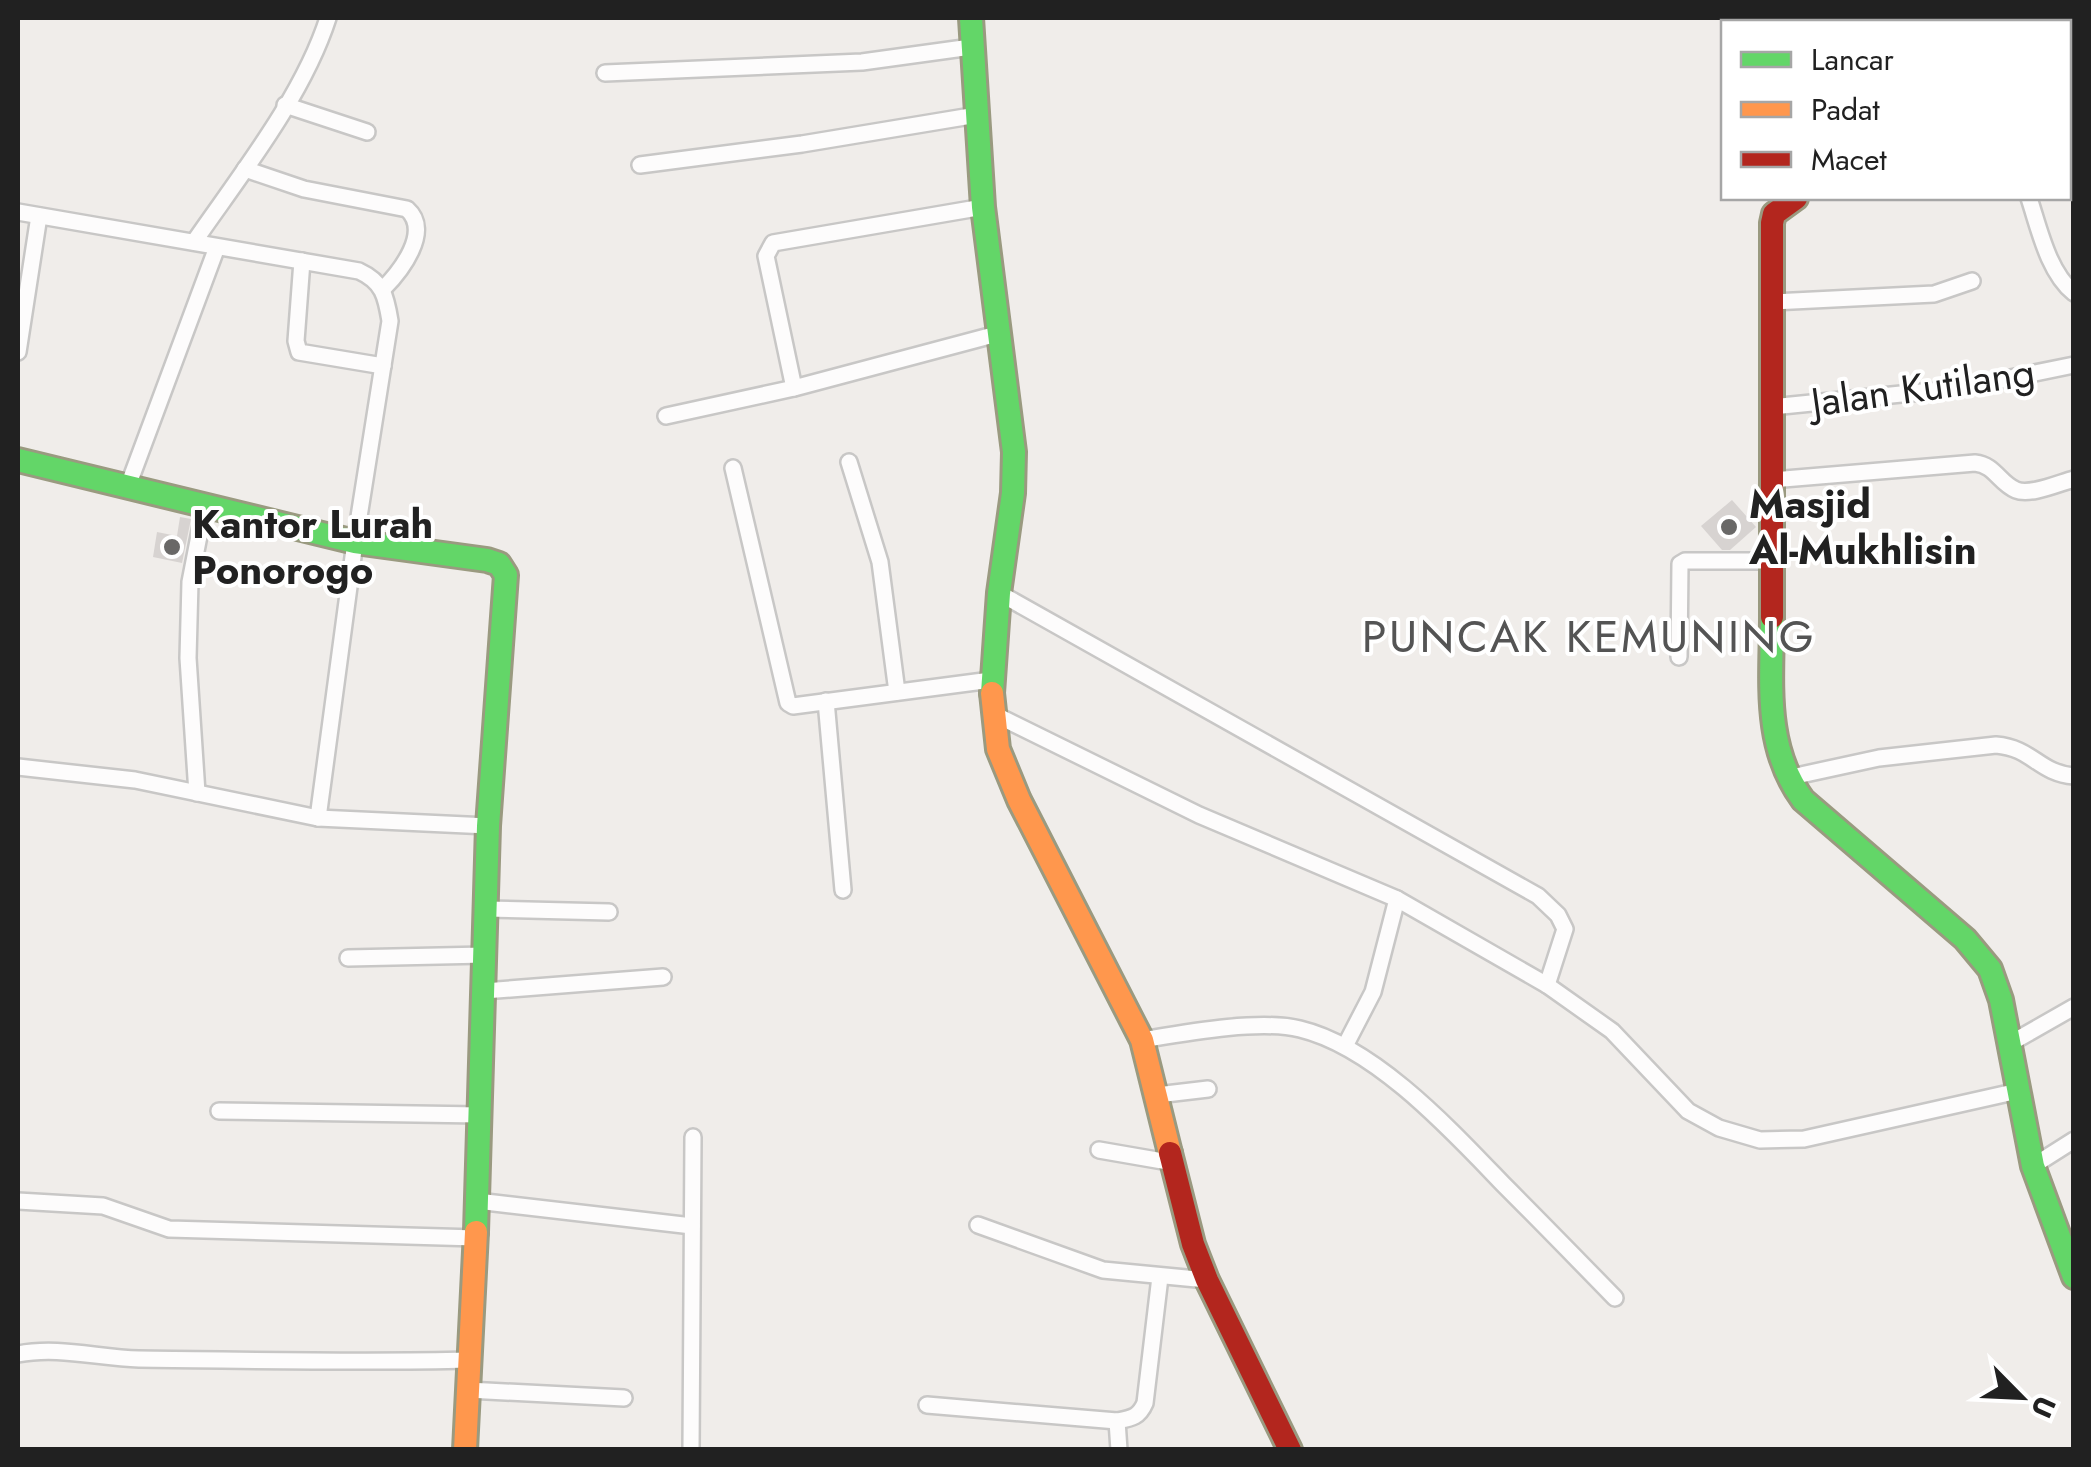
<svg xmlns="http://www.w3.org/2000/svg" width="2091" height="1467" font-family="Jost,sans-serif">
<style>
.building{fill:#d7d3d1}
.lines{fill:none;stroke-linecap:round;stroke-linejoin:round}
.street-casing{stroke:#c8c7c6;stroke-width:20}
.fast-casing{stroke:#9a9a80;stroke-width:28}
.slow-casing{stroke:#9a9a80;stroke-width:28}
.jam-casing{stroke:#9a9a80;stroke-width:28}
.street{stroke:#fdfcfc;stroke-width:15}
.fast{stroke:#63d668;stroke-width:22}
.slow{stroke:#ff974d;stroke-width:22}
.jam{stroke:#b3261e;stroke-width:22}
.poi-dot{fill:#696867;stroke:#fff;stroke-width:4}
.labels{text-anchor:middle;stroke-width:8;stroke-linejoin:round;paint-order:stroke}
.street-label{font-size:40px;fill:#212121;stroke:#fff}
.poi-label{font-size:40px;font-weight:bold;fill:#212121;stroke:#fff;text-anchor:start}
.quarter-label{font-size:45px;letter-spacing:2.5px;fill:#545454;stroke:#fff}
</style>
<rect width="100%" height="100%" fill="#f0edea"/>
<!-- building -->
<g class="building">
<path d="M1732,500L1756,527L1730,550H1722L1701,526Z"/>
<path d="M180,517L191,519L182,563L153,557L157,532L177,536Z"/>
</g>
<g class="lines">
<defs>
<g id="street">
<path d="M1799,18L1802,22"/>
<path d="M1936,18V22"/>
<path d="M605,73L862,62L971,47"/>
<path d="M2068,81L2074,82"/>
<path d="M285,105L367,132"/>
<path d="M640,165L802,144L977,115"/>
<path d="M245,169L304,189L407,209C432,231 401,271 383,289"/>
<path d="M2029,198C2039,228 2048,272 2074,293"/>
<path d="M18,212L359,271C383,282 386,296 390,321L355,542L318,818"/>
<path d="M194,242C241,174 303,96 328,18"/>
<path d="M302,261L296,341L299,352L383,366"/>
<path d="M1774,302L1934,294L1972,281"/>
<path d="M18,352L39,216"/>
<path d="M794,388L766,256L773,243L983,207"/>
<path d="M1772,407L1961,388L2074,365"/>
<path d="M666,416L794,388L997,334"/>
<path d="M849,462L880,562L897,692"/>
<path d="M733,468L788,703L793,706L991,680"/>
<path d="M1771,480L1975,463C1995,465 1999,483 2016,490C2030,496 2059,483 2074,479"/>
<path d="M128,486L217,247"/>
<path d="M999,593L1538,896L1558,915L1565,929L1547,985"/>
<path d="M1679,657L1680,564L1685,561H1770"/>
<path d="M826,701L843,890"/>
<path d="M994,714L1199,815L1397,899L1547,985L1612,1031L1688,1111L1719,1128L1760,1140L1804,1139L2018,1091"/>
<path d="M18,767L135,780L318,818L488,826"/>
<path d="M1787,778L1879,758L1996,745C2033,748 2038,773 2074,776"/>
<path d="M197,793L188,658L190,582L205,505"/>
<path d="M486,909L609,912"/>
<path d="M348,958L485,955"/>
<path d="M484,991L663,977"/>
<path d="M1142,1040C1184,1033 1259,1019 1300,1029C1375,1047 1451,1130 1503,1184C1541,1222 1578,1260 1615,1298"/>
<path d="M2009,1044L2074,1007"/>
<path d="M1345,1046L1373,992L1397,899"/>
<path d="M1157,1095L1208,1089"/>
<path d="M219,1111L480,1115"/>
<path d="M1099,1150L1174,1163"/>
<path d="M2033,1166L2074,1140"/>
<path d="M18,1201L103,1206L169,1229L476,1238"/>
<path d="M477,1201L692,1226"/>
<path d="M978,1225L1103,1270L1207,1280"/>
<path d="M18,1354C59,1346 98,1358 139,1359C249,1360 359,1363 469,1360"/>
<path d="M468,1390L624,1398"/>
<path d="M927,1405L1117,1421C1132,1418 1139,1417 1145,1403L1160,1277"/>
<path d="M1117,1421L1119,1450"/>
<path d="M691,1450L693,1137"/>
</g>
<g id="fast">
<path d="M971,18L983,207L1014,452L1013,493L999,593L992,693"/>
<path d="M18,460L355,542L487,560L499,564L506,575L488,826L476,1232"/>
<path d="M1772,617C1772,681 1763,746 1803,800L1965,939L1990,969L2001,1000L2033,1166L2074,1277"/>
</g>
<g id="slow">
<path d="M992,693L998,749L1019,800L1142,1040L1170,1153"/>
<path d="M465,1450L476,1232"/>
</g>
<g id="jam">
<path d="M1772,617V223L1774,214L1796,198"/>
<path d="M1170,1153L1193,1244L1207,1280L1290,1450"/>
</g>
</defs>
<!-- street casing -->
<use href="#street" class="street-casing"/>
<!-- fast casing -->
<use href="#fast" class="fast-casing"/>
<!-- slow casing -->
<use href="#slow" class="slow-casing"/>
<!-- jam casing -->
<use href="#jam" class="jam-casing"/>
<!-- street -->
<use href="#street" class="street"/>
<!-- fast -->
<use href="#fast" class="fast"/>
<!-- slow -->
<use href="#slow" class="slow"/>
<!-- jam -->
<use href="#jam" class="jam"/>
</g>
<!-- markers -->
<g class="poi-dot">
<circle cx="1729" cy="527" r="10"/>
<circle cx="172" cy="547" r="10"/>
</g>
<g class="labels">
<!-- street labels -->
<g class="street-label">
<text transform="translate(1923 387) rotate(-8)" y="14">Jalan Kutilang</text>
</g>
<!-- poi labels -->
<g class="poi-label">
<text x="1749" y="518">Masjid<tspan x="1749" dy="46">Al-Mukhlisin</tspan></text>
<text x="192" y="538">Kantor Lurah<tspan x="192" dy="46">Ponorogo</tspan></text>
</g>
<!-- quarter labels -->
<g class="quarter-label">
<text x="1589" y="652">PUNCAK KEMUNING</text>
</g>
</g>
<!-- border -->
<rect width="2091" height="1467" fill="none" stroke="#212121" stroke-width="40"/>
<!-- legend -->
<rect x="1721" y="20" width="350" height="180" fill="#ffffff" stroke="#a6a6a6" stroke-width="2.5"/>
<rect x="1741" y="52" width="50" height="15" fill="#63d668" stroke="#a6a6a6" stroke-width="2.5"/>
<text x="1811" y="70" font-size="30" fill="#212121">Lancar</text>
<rect x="1741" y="102" width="50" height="15" fill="#ff974d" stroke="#a6a6a6" stroke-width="2.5"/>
<text x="1811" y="120" font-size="30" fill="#212121">Padat</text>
<rect x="1741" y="152" width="50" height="15" fill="#b3261e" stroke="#a6a6a6" stroke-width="2.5"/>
<text x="1811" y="170" font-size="30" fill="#212121">Macet</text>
<!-- north arrow -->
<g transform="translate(2021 1397) rotate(114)" stroke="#ffffff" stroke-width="8" paint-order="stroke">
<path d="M0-8L18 38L0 25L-18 38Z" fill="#212121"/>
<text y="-15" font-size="28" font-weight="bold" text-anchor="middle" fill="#212121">U</text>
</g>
</svg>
